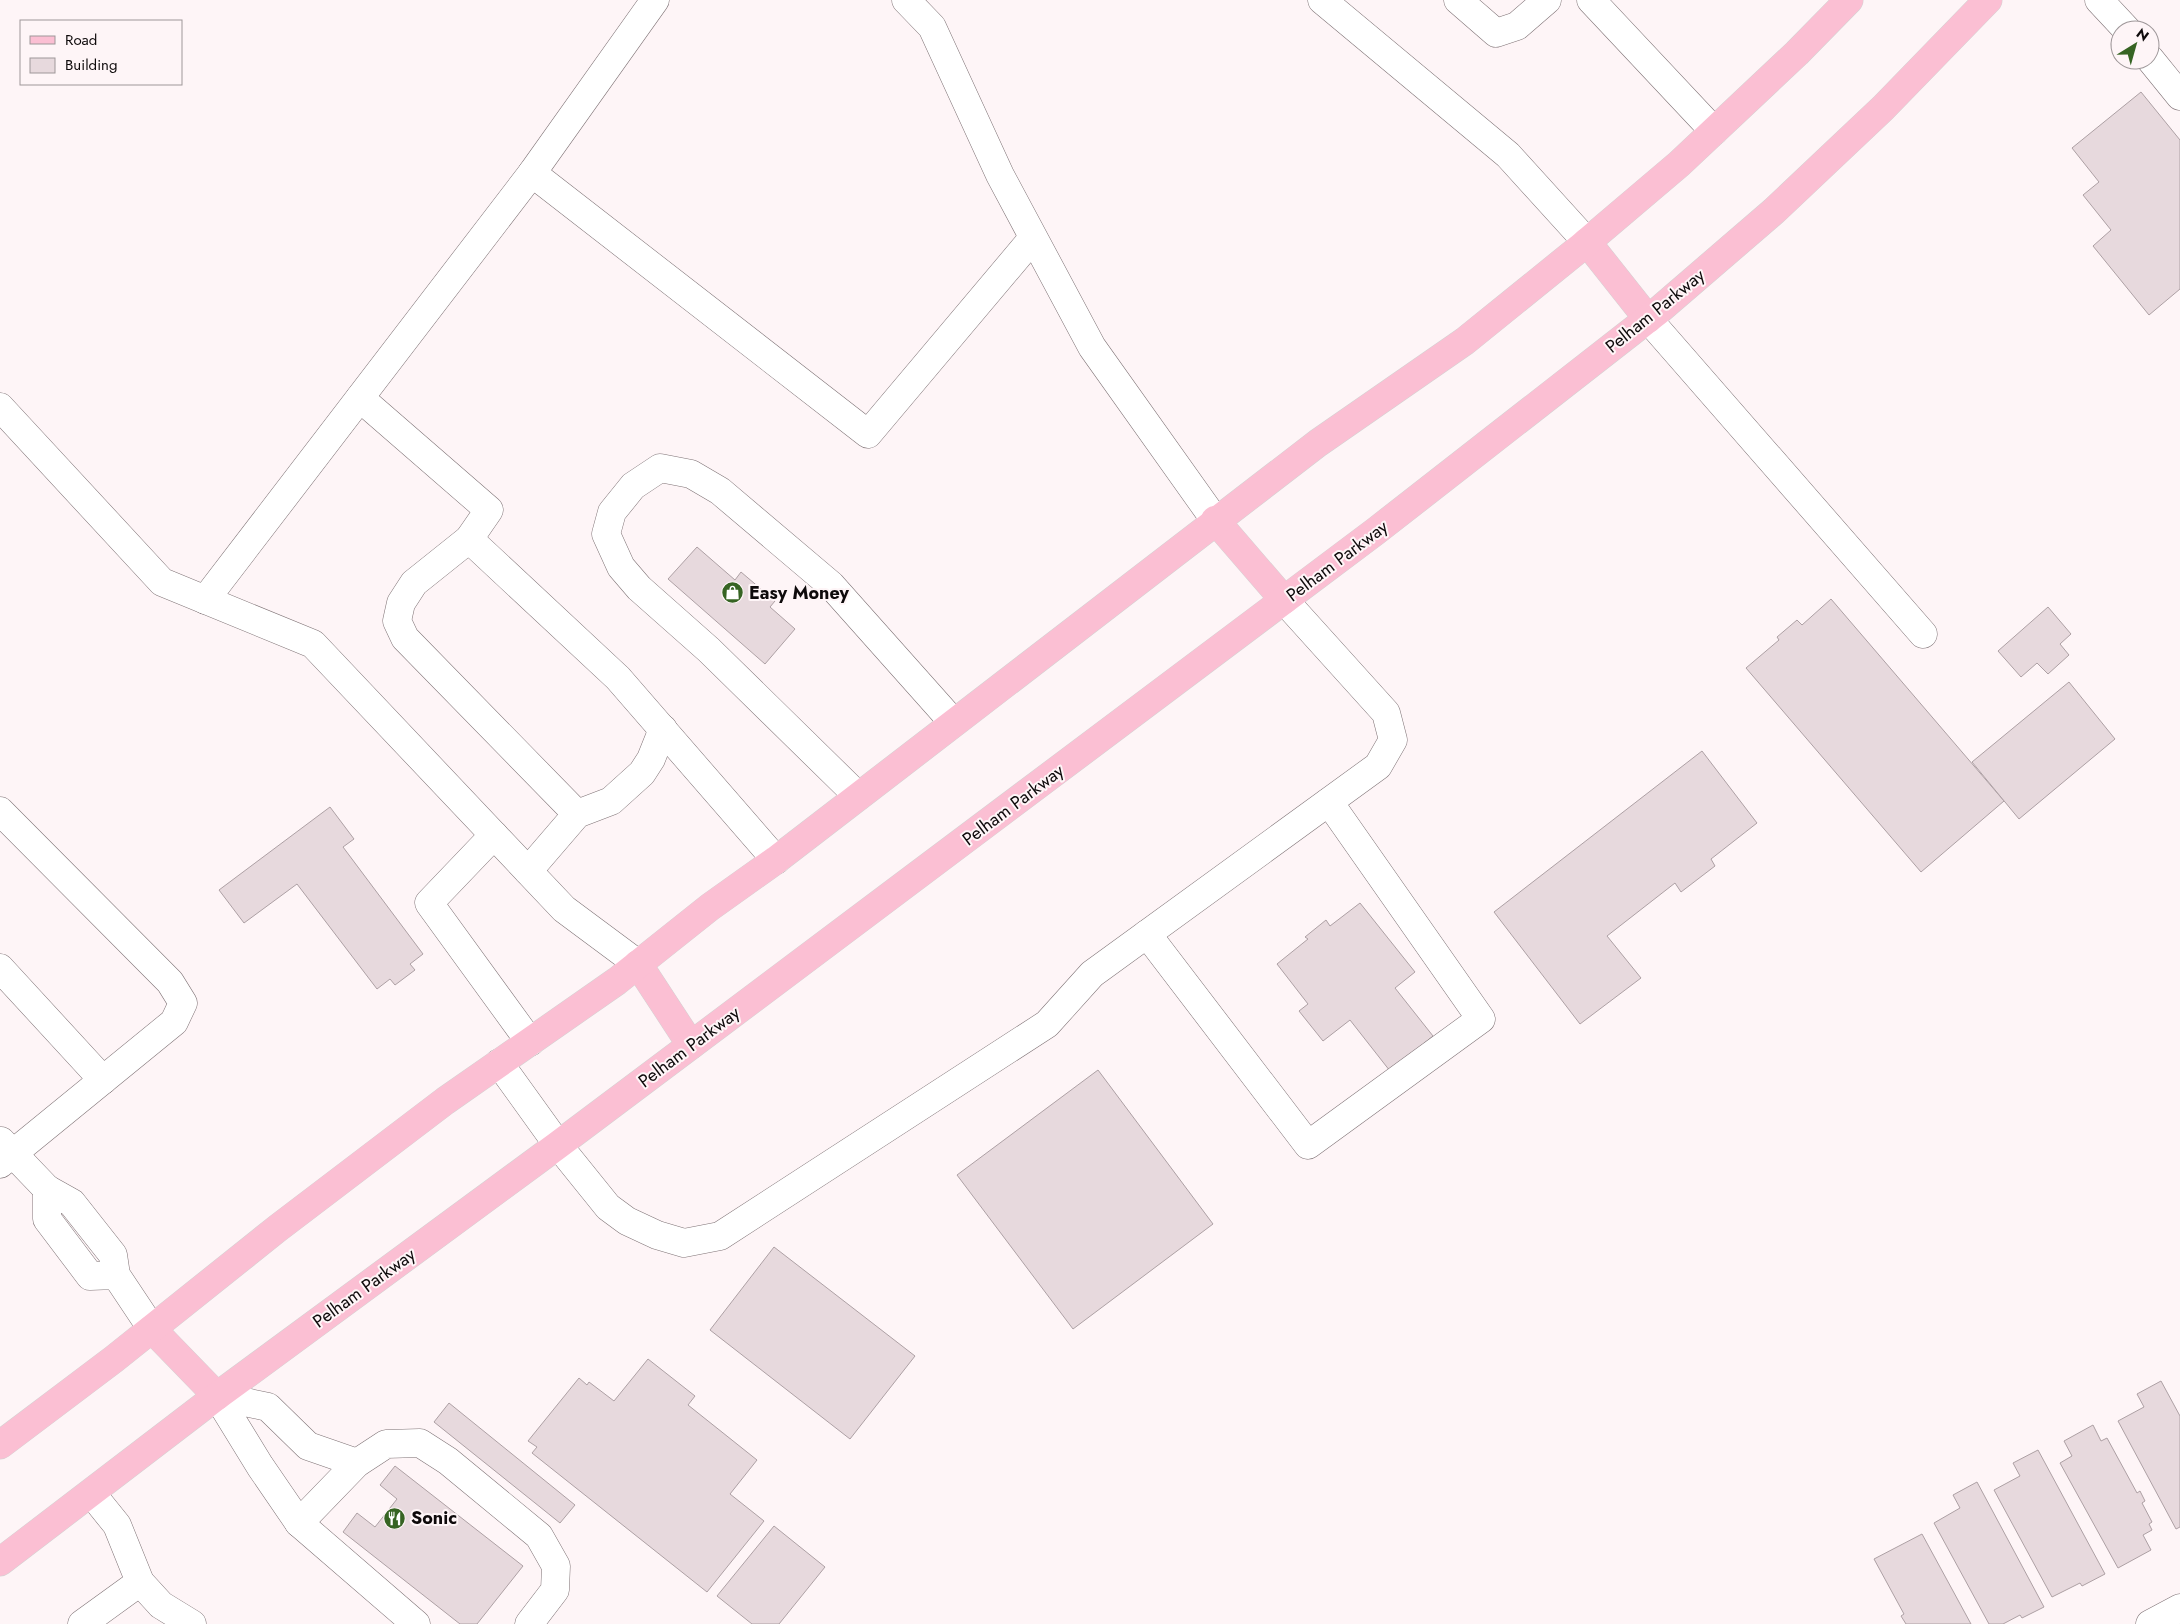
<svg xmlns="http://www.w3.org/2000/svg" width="2180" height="1624" font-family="Jost,sans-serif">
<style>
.building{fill:#e7d9dd;stroke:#ada0a4}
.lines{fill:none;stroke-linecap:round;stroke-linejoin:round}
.minor-casing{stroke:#7f7376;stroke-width:29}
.major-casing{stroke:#d4d3d3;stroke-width:29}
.minor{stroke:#fff;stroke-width:28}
.major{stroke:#fbbfd3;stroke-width:28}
.labels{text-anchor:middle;stroke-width:4;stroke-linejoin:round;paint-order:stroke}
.street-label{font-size:18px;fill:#0e0a0b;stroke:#fef5f7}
.poi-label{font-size:18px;font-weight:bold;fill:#0e0a0b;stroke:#fef5f7;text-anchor:start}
</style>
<rect width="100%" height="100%" fill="#fef5f7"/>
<!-- building -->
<g class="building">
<path d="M2141,92L2180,140V289L2149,315L2093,246L2111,230L2083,195L2099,182L2072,148Z"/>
<path d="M697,547L735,580L741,572L775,601L770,607L795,629L765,664L668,579Z"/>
<path d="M1831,599L2004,801L1921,872L1746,668L1779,640L1777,637L1797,620L1802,625Z"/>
<path d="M2048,607L2071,634L2060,644L2069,655L2048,674L2037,663L2021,677L1998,651Z"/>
<path d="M2069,682L2115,739L2019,819L1972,762Z"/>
<path d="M1702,751L1757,823L1711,859L1715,866L1681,892L1675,883L1607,936L1641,978L1580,1024L1494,912Z"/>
<path d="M330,807L354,839L343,847L423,954L410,964L415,970L395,985L390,979L377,989L297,884L244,923L219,890Z"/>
<path d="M1360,903L1415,972L1395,988L1433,1036L1390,1071L1350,1020L1323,1041L1299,1011L1308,1004L1277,964L1308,939L1305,937L1326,920L1330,926Z"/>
<path d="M1098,1070L1213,1224L1073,1329L957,1175Z"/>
<path d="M774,1247L915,1356L850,1439L710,1330Z"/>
<path d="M648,1359L695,1396L688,1405L757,1460L730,1494L764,1521L707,1592L532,1453L537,1447L528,1441L579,1378L587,1385L589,1382L614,1401Z"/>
<path d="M2161,1381L2180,1416V1527L2176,1529L2118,1421L2144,1407L2137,1394Z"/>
<path d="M449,1403L575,1505L560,1523L434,1422Z"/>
<path d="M2093,1425L2101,1441L2107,1438L2137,1493L2140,1491L2145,1501L2142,1503L2152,1522L2149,1524L2152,1530L2143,1535L2151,1550L2118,1568L2060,1463L2072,1456L2064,1441Z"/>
<path d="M2038,1450L2105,1574L2082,1586L2080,1583L2052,1597L1994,1490L2020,1476L2013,1463Z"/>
<path d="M395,1466L523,1566L477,1624H460L343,1532L357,1513L375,1527L397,1499L380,1485Z"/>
<path d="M1977,1482L2044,1607L2022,1618L2020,1615L2003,1624H1989L1934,1523L1960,1508L1953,1495Z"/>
<path d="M774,1526L825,1567L779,1624H752L717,1596Z"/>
<path d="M1922,1534L1971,1624H1906L1901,1616L1904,1614L1874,1559Z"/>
</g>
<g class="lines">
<defs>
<g id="minor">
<path d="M906,0L932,27L1000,175L1092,347L1215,520"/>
<path d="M1322,0L1508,155L1587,242"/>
<path d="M1458,0L1496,33L1517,26L1547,0"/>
<path d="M1591,0L1714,131"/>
<path d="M2099,0L2127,30"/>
<path d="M2150,59L2180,96"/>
<path d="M532,173L655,0"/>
<path d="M1648,319L1923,634"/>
<path d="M360,398L489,510L469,539L414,583L401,603L397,621L405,638L577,814"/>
<path d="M0,407L162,582L313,644L564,909L638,964"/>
<path d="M469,539L618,678L776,860"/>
<path d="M205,600L532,173L868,434L1033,238"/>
<path d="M858,796L709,650L639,588L621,567L606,534L612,512L633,486L660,468L691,474L720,491L831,585L953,722"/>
<path d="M0,811L170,982L183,1003L174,1022L0,1164"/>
<path d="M494,835L429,903L530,1042"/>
<path d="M528,871L577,814L611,801L642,773L651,759L663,729"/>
<path d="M1147,934L1308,1145L1481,1019L1329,802"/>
<path d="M0,968L103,1080"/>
<path d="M499,1063L558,1145L608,1207L627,1221L657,1235L684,1243L720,1236L1047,1024L1092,974L1378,766L1393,740L1386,713L1284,600"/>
<path d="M1,1141L47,1189"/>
<path d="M116,1275L90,1276L47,1219V1189L72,1203L113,1255L116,1275L152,1329"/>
<path d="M357,1463L308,1446L268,1407L217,1396L260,1466L299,1523L416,1624"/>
<path d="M92,1494L117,1525L140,1582L161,1605L192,1624"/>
<path d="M299,1523L357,1463L386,1444L420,1443L448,1461L539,1536L556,1566L555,1590L529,1624"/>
<path d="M82,1624L140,1582"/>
<path d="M2150,1624L2180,1608"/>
</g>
<g id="major">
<path d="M1587,242L1648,319"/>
<path d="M1215,520L1284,600"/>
<path d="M638,964L691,1045"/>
<path d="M152,1329L217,1396"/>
<path d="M0,1445L114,1359L278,1228L445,1101L617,981L710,907L776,860L1318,443L1465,341L1580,248L1679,164L1797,53L1849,0"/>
<path d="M0,1562L217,1396L558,1145L1376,531L1658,311L1774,211L1883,108L1988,0"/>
</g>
</defs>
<!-- minor casing -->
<use href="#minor" class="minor-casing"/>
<!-- major casing -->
<use href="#major" class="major-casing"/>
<!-- minor -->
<use href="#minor" class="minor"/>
<!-- major -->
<use href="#major" class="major"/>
</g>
<!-- icons -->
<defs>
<symbol id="shop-disc" viewBox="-11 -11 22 22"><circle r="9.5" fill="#366423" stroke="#fef5f7"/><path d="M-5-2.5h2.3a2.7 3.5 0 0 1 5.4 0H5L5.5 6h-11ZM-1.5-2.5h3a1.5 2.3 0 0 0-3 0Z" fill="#fff"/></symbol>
<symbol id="restaurant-disc" viewBox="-11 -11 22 22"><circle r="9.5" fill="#366423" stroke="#fef5f7"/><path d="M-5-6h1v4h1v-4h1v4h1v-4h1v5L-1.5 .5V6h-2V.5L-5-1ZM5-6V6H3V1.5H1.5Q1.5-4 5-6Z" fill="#fff"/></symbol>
</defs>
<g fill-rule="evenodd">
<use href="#shop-disc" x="720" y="580" width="25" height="25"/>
<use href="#restaurant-disc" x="382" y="1506" width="25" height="25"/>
</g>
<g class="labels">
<!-- street labels -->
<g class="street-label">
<text transform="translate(1655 311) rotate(-39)" y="6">Pelham Parkway</text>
<text transform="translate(1337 561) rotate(-37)" y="6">Pelham Parkway</text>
<text transform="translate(1013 805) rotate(-37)" y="6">Pelham Parkway</text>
<text transform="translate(689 1047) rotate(-37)" y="6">Pelham Parkway</text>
<text transform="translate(364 1288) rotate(-36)" y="6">Pelham Parkway</text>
</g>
<!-- poi labels -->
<g class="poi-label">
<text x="749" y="599">Easy Money</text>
<text x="411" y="1524">Sonic</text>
</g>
</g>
<!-- legend -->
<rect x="20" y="20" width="162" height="65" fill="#fef5f7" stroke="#9e9799"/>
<rect x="30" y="36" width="25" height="8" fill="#fbbfd3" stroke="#9e9799"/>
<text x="65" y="45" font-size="15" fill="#0e0a0b">Road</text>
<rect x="30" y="58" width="25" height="15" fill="#e7d9dd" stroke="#9e9799"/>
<text x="65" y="70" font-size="15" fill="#0e0a0b">Building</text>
<!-- north arrow -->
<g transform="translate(2135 45) rotate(37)"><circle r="24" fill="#fef5f7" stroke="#9e9799"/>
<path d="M0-4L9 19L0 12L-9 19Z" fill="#366423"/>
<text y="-8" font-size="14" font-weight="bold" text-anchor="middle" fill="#0e0a0b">N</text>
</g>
</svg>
